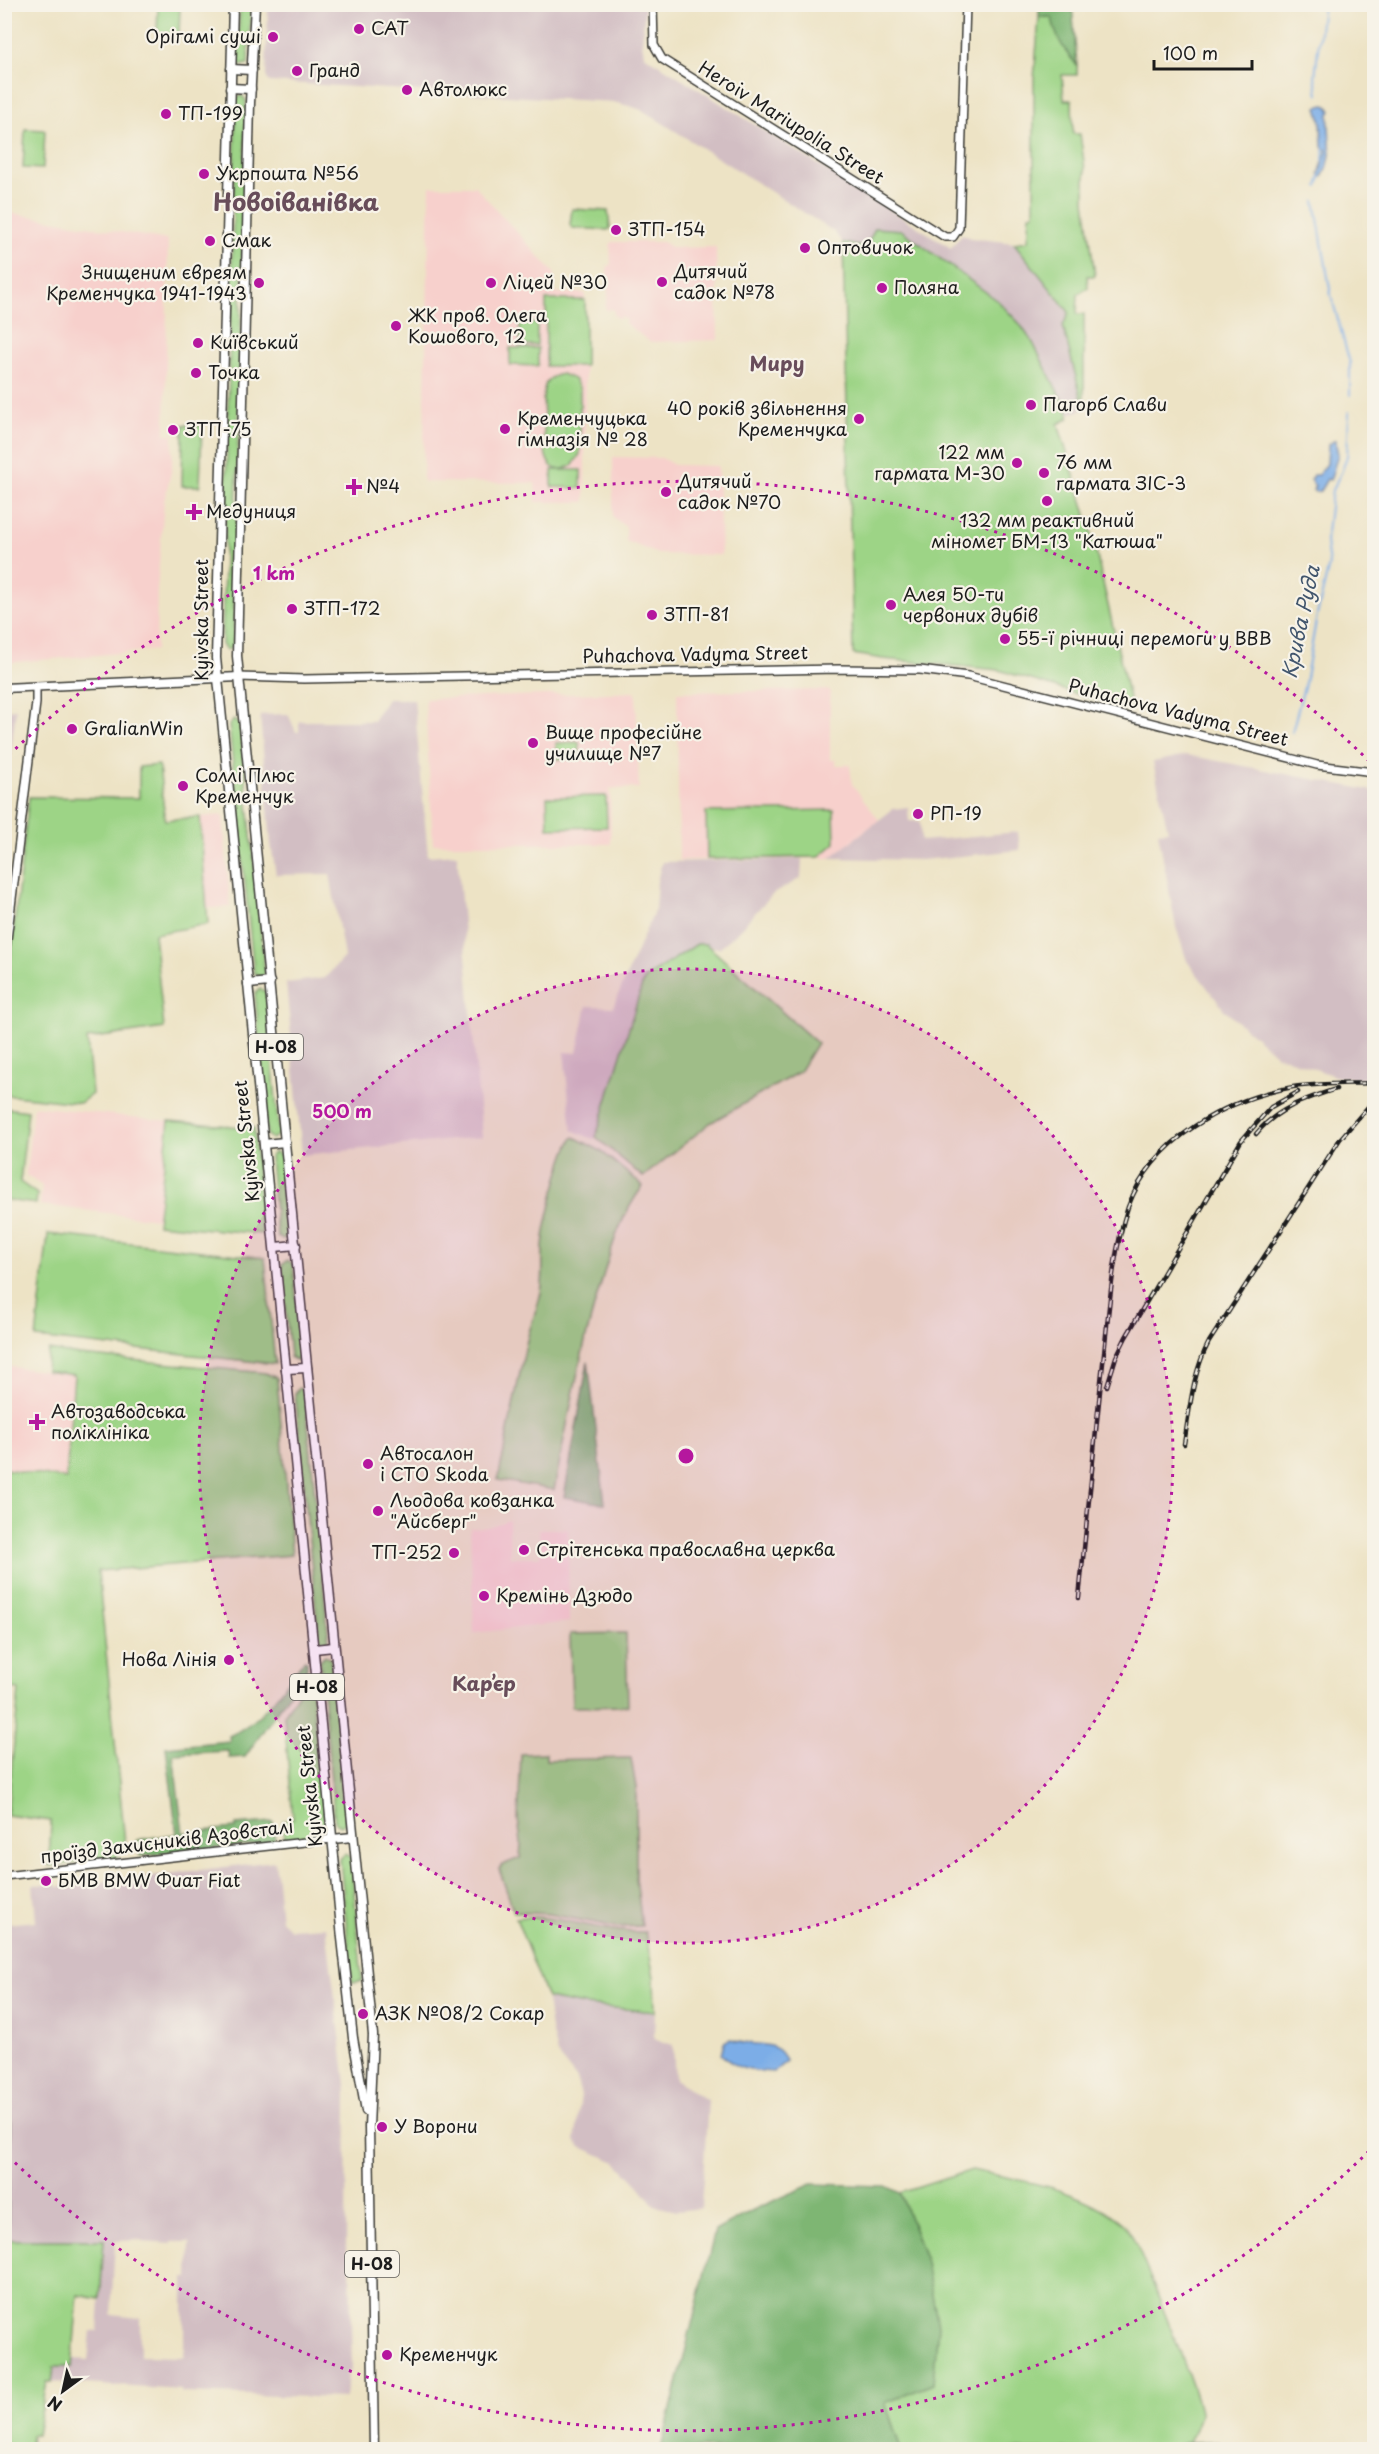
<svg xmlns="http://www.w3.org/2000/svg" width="1379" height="2454" font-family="'Playpen Sans',sans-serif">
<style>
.built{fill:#f7d0cc}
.industrial{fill:#d2bec3;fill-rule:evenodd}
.green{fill:#9dd486;stroke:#5c7851;stroke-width:1.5}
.forest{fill:#7eb673;stroke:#4d6948;stroke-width:1.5}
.water{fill:#7cade7;stroke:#4c6482;stroke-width:1.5}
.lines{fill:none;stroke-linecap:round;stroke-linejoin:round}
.stream{stroke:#7cade7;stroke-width:2}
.minor-casing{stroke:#3b3a35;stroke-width:10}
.major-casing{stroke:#3b3a35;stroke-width:11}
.minor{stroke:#fff;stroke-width:7}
.major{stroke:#fff;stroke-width:8}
.rail-casing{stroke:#1c1c1c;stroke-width:4.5}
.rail{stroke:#f7f3e8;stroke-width:2;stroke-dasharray:7;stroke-linecap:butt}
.ring{fill:none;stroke:#b5179e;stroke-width:3;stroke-dasharray:3 6}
.poi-dot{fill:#b5179e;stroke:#f7f3e8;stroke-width:2}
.labels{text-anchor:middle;stroke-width:4.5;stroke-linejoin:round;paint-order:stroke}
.shield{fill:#f7f3e8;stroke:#5e5c59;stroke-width:1.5}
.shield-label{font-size:16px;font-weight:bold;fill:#1c1c1c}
.poi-label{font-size:18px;fill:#1c1c1c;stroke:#f7f3e8;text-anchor:start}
.street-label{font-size:18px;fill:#1c1c1c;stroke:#f7f3e8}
.neighbourhood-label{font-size:20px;font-weight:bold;fill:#684d5a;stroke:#f7f3e8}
.water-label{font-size:20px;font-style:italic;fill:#42566d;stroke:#f7f3e8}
.district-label{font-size:24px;font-weight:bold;fill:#684d5a;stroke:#f7f3e8}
.centre{fill:#b5179e;stroke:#f7f3e8;stroke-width:3}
.ring-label{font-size:18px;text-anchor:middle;font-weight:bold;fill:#b5179e;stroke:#f7f3e8;stroke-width:4.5;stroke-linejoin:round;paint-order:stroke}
</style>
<rect width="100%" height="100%" fill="#f7f3e8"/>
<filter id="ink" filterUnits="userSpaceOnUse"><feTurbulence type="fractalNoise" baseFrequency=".0167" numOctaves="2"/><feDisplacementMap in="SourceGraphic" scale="12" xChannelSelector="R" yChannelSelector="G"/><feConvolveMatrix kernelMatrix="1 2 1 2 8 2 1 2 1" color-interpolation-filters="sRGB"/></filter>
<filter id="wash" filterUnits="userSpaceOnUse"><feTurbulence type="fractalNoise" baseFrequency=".008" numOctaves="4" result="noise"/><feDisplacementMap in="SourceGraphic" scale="24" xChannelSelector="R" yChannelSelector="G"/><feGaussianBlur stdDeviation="1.35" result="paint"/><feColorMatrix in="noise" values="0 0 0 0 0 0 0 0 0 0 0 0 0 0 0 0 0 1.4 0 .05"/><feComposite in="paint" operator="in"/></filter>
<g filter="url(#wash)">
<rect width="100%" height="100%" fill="#ede3c5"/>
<!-- built -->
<g class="built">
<path d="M430,186H475L554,273L555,293H585V502H536L535,483L423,482Z"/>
<path d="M5,212L168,240L165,434H173L172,468L164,501L157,590L156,650L5,663Z"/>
<path d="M612,242H663L672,248L716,247L718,340L650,342L625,323L626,320L621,316L619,319L613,314L615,312L610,308L608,311L605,308L608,296L607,268L611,264L610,246Z"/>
<path d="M613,457L662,458L674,465L718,466L721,555L658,554L626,541V527L613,517Z"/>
<path d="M830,690V760H836V765H850L852,784L879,820L830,858L679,860L677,692Z"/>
<path d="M636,692L639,788L610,789L611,844H433L425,699Z"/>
<path d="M223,815L230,907L207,908L200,817Z"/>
<path d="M33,1106L169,1121L157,1219L40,1205L42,1186L26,1175Z"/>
<path d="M5,1366L74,1375L66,1480L5,1469Z"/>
<path d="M509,1520L510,1557H540L539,1529H568L569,1622L474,1633L470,1528L488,1527Z"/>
</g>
<!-- industrial -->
<g class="industrial">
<path d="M268,5H645L642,42L644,55L951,248L962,234L971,238L1014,243L1069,312L1063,326L1084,409L1069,414L1033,343L998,301L901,230L875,228L866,248L843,243L833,231L642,110L629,106L613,102L269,82L266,76Z"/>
<path d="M387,699H414L428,856L457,854L482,1137L302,1155L286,983L325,978L344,957L330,874L276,875L271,844L260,715L288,714L296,732H299V721H373Z"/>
<path d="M16,709L5,804V710Z"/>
<path d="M1187,755L1374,791V1079L1337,1077L1277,1055L1225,1011L1187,961L1176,927L1158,832L1168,831L1153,762Z"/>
<path d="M908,807L909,821H920L921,841L1018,832L1020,850L922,860L830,858L893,809Z"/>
<path d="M802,859L801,878L773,894L733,936L719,948L697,944L643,982L596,1137L593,1139L572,1130L564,1052L577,1053L587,1006L613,1007L655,909L657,881L662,862Z"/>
<path d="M275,1861L281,1920L290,1929L326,1927L347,2091L346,2251L350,2258L352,2370L348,2372L346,2398L182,2393L181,2390L52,2382L54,2367H72L73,2359L88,2360L91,2331H98L104,2241L10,2240L7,2237L11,2063L5,2062V1924L36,1921L33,1885L54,1884L59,1887ZM141,2240L142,2242L172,2244V2242H190L189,2278H184V2357L140,2356V2318L111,2315L115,2241Z"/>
<path d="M547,1998L585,2005L655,2012L654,2039L673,2045L675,2079L708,2101L701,2208L677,2211L655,2206L639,2186L616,2162L581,2147L575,2141L581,2095L576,2078L557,2054L551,2029Z"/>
</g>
<!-- green -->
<g class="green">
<path d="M158,5H180L179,36L157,35Z"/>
<path d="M240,5H251L248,64L239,66L237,63Z"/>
<path d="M1039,17H1053L1066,52L1077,65V75H1062L1064,100H1072L1073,134H1080L1085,169V201L1095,276H1087L1088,288L1078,294L1077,314H1084V409L1063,326L1069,312L1014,243L1028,241L1030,215L1034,214V79Z"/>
<path d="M241,95L246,100L233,646L227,650L222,645L236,99Z"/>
<path d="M25,129L45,130L43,169L23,168Z"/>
<path d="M572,209L608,211L610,228L608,230L572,228L570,225Z"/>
<path d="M875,228L901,230L998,301L1019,323L1033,343L1069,414L1068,419L1058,424L1091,530L1132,711L999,670L883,659L853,654L843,243L866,248Z"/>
<rect x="546" y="300" width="39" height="66"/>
<rect x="520" y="323" width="17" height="22"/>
<path d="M510,348H538V366L510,365Z"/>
<path d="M562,374L574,379L580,389V454L573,465C540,483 544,439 544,420C544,410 541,392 546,383C550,377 556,375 562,374Z"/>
<path d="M183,425L202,426L200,486H182Z"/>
<path d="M552,470H581V488L552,487Z"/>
<path d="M234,720L240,724L265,974L260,977L254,973L229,725Z"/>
<path d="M579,742L580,758L557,759L556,743Z"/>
<path d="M159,765L165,820L200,817L208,924L154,934L164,1028L87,1039L92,1094L80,1103L5,1095V1005L29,797L139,798V767Z"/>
<path d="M606,796L607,827L548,828L547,797Z"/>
<path d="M834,810L835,843L819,857L707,859L706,812Z"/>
<path d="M697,944H706L817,1043L799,1072L710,1123L643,1177L596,1137L643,982L647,977Z"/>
<path d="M260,989L266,992L279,1134L272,1139L267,1135L255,994Z"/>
<path d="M5,1108L28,1111L20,1182L37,1194L36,1204L5,1200Z"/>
<path d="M169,1121L254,1128L262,1234L157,1224Z"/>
<path d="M574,1137L601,1151L643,1186C620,1217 612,1246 601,1283C580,1351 568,1421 554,1490L498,1480C508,1432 517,1384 528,1336C532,1321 538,1307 541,1292C544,1276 542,1262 543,1247C544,1229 563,1148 574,1137Z"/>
<path d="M275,1152L281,1156L290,1235L283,1239L277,1236L270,1157Z"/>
<path d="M48,1234L265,1258L275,1364L36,1338Z"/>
<path d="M287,1260L293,1264L302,1356L298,1361L290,1357L282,1265Z"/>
<path d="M48,1350L80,1355L265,1373L277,1378L292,1555L98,1571L125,1843L115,1859L49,1866L51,1821L7,1815L19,1690L4,1686L5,1469L66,1479L74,1375L46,1371Z"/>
<path d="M299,1388L305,1392L329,1642L323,1645L319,1643L295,1393Z"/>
<path d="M626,1633L628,1706L572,1707L570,1634Z"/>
<path d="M325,1655L331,1659L347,1822L341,1826L335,1823L320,1660Z"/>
<path d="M302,1687H306L312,1693L326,1826L324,1832L317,1836L285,1839L283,1821L293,1819L284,1715Z"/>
<path d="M546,1753V1760L631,1758L636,1787V1878L642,1926L617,1927L549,1914L514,1912L499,1869L502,1865L520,1858L521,1843L518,1819L521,1754Z"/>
<path d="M345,1854L351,1858L362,1981L352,1982L340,1859Z"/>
<path d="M516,1918C553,1912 604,1934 645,1932L654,1977L655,2012L585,2005L547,1998Z"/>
<path d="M972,2170C1024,2181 1083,2189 1125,2225C1135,2233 1198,2395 1200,2412C1200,2421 1192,2434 1189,2442L1165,2449L901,2450L885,2402L933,2384L925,2258L900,2193Z"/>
<path d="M4,2236L10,2240H104L100,2299L78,2295L72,2367H54L52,2382H47L37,2435H31L30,2446H5Z"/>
</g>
<!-- forest -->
<g class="forest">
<path d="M1039,5H1072L1077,65C1064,50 1055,37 1052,17H1039Z"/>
<path d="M588,1362L605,1504L564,1497Z"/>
<path d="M304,1660L307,1661V1668L245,1757L229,1758L228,1751L173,1754L183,1833L236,1828V1825L273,1822L275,1842L140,1856L137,1840L177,1834L166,1747L230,1741L229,1736C262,1722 283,1687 304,1660Z"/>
<path d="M5,2080L11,2081L7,2237L4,2236Z"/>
<path d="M812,2184L886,2186L900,2193L925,2258L938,2325L933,2384L885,2403L901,2449H661L715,2231L753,2210Z"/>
<path d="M1219,2441L1222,2449H1165L1189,2442Z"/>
</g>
<!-- water -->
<g class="water">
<path d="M1324,105L1328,106L1331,111L1329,114C1327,138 1337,152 1322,177L1319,174L1327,150L1322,147L1321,122L1317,107Z"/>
<path d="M1335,440L1338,454L1331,478L1330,480L1327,479L1320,491L1315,492L1313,490L1315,486L1310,480L1313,475H1318L1327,464L1328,445Z"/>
<path d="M730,2039C747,2049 778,2036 786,2061L774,2072C753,2071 737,2071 721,2054L724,2042Z"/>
</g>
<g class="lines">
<!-- stream -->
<g class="stream">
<path d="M1318,95L1315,77L1323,4"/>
<path d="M1323,160L1324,148"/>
<path d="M1318,187L1321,175"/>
<path d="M1315,201L1331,295L1350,363V395"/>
<path d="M1292,732L1305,683L1317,615L1329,565L1326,541L1332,490L1342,471L1347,456L1349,412"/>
</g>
</g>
</g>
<g filter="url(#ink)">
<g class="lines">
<defs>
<g id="minor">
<path d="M653,4L654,45L662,59L945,237H953L959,228L966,4"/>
<path d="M239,677L304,679L839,669L920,670L968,676L1317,765L1374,772"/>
<path d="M4,964L36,703V686"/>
<path d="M4,1876L332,1839"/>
</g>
<g id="major">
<path d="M233,4L216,658L342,1938L353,2038L366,2111"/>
<path d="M255,4L250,103L237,656L373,2035L369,2127L374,2450"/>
<path d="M231,69L252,70"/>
<path d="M230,88L251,89"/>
<path d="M4,688L239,677"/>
<path d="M248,984L270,982"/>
<path d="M264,1144L285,1142"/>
<path d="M275,1247L296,1245"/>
<path d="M286,1369L307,1368"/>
<path d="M314,1649L334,1647"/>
<path d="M332,1839L353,1837"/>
</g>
</defs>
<!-- minor casing -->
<use href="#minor" class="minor-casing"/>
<!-- major casing -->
<use href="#major" class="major-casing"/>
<!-- minor -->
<use href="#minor" class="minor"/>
<!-- major -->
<use href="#major" class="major"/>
<defs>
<g id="rail">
<path d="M1256,1134C1277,1108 1306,1099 1336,1089"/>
<path d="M1107,1386L1116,1357L1126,1337L1241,1141L1271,1107L1298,1092"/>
<path d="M1184,1444C1190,1409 1192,1374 1209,1342L1340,1139L1374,1100"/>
<path d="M1079,1598C1087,1516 1095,1435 1104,1354C1109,1308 1113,1251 1128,1207C1152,1140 1226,1099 1293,1087C1320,1083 1348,1084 1374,1083"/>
</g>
</defs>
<!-- rail casing -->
<use href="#rail" class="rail-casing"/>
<!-- rail -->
<use href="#rail" class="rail"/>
</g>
</g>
<!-- distance rings -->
<circle cx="686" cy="1456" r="487" fill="#b5179e" fill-opacity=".12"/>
<g class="ring">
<circle cx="686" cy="1456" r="487"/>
<path d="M1369 2151A974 974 0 0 1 9 2157M9 755A974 974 0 0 1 1369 761"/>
</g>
<!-- markers -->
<g class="poi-dot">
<circle cx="359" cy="29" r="6"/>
<circle cx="273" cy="37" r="6"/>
<circle cx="297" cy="71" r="6"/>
<circle cx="407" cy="90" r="6"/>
<circle cx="166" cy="114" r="6"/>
<circle cx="204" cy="174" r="6"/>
<circle cx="616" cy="230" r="6"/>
<circle cx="210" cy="241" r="6"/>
<circle cx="805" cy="248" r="6"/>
<circle cx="662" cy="282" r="6"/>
<circle cx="259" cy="283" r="6"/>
<circle cx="491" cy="283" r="6"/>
<circle cx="882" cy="288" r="6"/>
<circle cx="396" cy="326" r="6"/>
<circle cx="198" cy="343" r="6"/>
<circle cx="196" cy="373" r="6"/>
<circle cx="1031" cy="405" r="6"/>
<circle cx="859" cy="419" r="6"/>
<circle cx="505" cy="429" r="6"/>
<circle cx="173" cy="430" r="6"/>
<circle cx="1017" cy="463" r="6"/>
<circle cx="1044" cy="473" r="6"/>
<path d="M351 478h6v6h6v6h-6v6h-6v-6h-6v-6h6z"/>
<circle cx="666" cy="492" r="6"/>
<circle cx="1047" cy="501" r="6"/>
<path d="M191 503h6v6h6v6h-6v6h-6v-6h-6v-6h6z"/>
<circle cx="891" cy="605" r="6"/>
<circle cx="292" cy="609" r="6"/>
<circle cx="652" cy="615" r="6"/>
<circle cx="1005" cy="639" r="6"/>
<circle cx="72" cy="729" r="6"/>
<circle cx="533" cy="743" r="6"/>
<circle cx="183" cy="786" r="6"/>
<circle cx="918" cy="814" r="6"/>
<path d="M34 1413h6v6h6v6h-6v6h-6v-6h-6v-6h6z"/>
<circle cx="368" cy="1464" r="6"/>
<circle cx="378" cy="1511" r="6"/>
<circle cx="524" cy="1550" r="6"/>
<circle cx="454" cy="1553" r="6"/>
<circle cx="484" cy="1596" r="6"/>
<circle cx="229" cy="1660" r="6"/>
<circle cx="46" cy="1881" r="6"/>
<circle cx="363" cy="2014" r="6"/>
<circle cx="382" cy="2127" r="6"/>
<circle cx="387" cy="2355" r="6"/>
</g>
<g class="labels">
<!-- shield labels -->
<g class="shield">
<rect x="249" y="1034" width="54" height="26" rx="4.5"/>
<rect x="290" y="1674" width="54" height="26" rx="4.5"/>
<rect x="345" y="2251" width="54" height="26" rx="4.5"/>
</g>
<g class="shield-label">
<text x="276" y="1053">Н-08</text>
<text x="317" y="1693">Н-08</text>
<text x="372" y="2270">Н-08</text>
</g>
<!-- poi labels -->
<g class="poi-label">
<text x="371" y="35">САТ</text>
<text x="261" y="43" text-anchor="end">Орігамі суші</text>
<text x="309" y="77">Гранд</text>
<text x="419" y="96">Автолюкс</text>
<text x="178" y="120">ТП-199</text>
<text x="216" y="180">Укрпошта №56</text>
<text x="628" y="236">ЗТП-154</text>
<text x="222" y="247">Смак</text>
<text x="817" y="254">Оптовичок</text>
<text x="674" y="278">Дитячий<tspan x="674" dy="21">садок №78</tspan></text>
<text x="247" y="279" text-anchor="end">Знищеним євреям<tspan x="247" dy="21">Кременчука 1941-1943</tspan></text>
<text x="503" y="289">Ліцей №30</text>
<text x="894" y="294">Поляна</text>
<text x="408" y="322">ЖК пров. Олега<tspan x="408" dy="21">Кошового, 12</tspan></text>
<text x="210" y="349">Київський</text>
<text x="208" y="379">Точка</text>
<text x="1043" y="411">Пагорб Слави</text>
<text x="847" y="415" text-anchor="end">40 рокiв звiльнення<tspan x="847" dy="21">Кременчука</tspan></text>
<text x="517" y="425">Кременчуцька<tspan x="517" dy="21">гімназія № 28</tspan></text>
<text x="185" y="436">ЗТП-75</text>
<text x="1005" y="459" text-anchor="end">122 мм<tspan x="1005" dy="21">гармата М-30</tspan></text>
<text x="1056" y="469">76 мм<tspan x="1056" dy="21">гармата ЗІС-3</tspan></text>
<text x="678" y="488">Дитячий<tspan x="678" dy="21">садок №70</tspan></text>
<text x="366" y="493">№4</text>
<text x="206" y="518">Медуниця</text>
<text x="1047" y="527" text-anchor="middle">132 мм реактивний<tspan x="1047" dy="21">міномет БМ-13 "Катюша"</tspan></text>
<text x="903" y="601">Алея 50-ти<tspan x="903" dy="21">червоних дубів</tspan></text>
<text x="304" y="615">ЗТП-172</text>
<text x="664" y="621">ЗТП-81</text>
<text x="1017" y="645">55-ї річниці перемоги у ВВВ</text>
<text x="84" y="735">GralianWin</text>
<text x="545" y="739">Вище професійне<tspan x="545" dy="21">училище №7</tspan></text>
<text x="195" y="782">Соллі Плюс<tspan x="195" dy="21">Кременчук</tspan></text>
<text x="930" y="820">РП-19</text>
<text x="51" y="1418">Автозаводська<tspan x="51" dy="21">поліклініка</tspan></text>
<text x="380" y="1460">Автосалон<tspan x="380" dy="21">і СТО Skoda</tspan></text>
<text x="390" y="1507">Льодова ковзанка<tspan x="390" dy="21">"Айсберг"</tspan></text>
<text x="536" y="1556">Стрітенська православна церква</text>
<text x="442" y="1559" text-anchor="end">ТП-252</text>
<text x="496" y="1602">Кремінь Дзюдо</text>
<text x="217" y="1666" text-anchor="end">Нова Лінія</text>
<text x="58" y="1887">БМВ BMW Фиат Fiat</text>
<text x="375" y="2020">АЗК №08/2 Сокар</text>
<text x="394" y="2133">У Ворони</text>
<text x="399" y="2361">Кременчук</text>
</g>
<!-- street labels -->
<g class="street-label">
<text transform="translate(791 123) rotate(32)" y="6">Heroiv Mariupolia Street</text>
<text transform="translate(202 620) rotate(-90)" y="6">Kyivska Street</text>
<text transform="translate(695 655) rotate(-1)" y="6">Puhachova Vadyma Street</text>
<text transform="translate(1178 713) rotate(14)" y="6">Puhachova Vadyma Street</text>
<text transform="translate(247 1141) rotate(-96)" y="6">Kyivska Street</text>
<text transform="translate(310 1786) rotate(-96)" y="6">Kyivska Street</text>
<text transform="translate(167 1842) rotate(-7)" y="6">проїзд Захисників Азовсталі</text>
</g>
<!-- neighbourhood labels -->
<g class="neighbourhood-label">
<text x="777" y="371">Миру</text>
<text x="484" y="1691">Кар’єр</text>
</g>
<!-- water labels -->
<g class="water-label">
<text transform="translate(1301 622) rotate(-78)" y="7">Крива Руда</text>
</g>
<!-- district labels -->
<g class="district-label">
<text x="296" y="211">Новоіванівка</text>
</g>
</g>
<circle cx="686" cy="1456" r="9" class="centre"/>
<g class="ring-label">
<text x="274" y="580">1 km</text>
<text x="342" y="1118">500 m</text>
</g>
<!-- margin -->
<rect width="1379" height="2454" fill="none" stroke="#f7f3e8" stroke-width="24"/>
<!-- north arrow -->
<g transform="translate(63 2391) rotate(213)" stroke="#f7f3e8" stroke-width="4.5" paint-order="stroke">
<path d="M0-4.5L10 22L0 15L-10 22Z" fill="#1c1c1c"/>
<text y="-9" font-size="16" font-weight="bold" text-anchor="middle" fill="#1c1c1c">N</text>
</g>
<!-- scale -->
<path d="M1154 60v9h98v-9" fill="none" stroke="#1c1c1c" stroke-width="3"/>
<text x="1163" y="60" font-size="18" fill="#1c1c1c" stroke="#f7f3e8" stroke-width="4.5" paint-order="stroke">100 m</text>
</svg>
